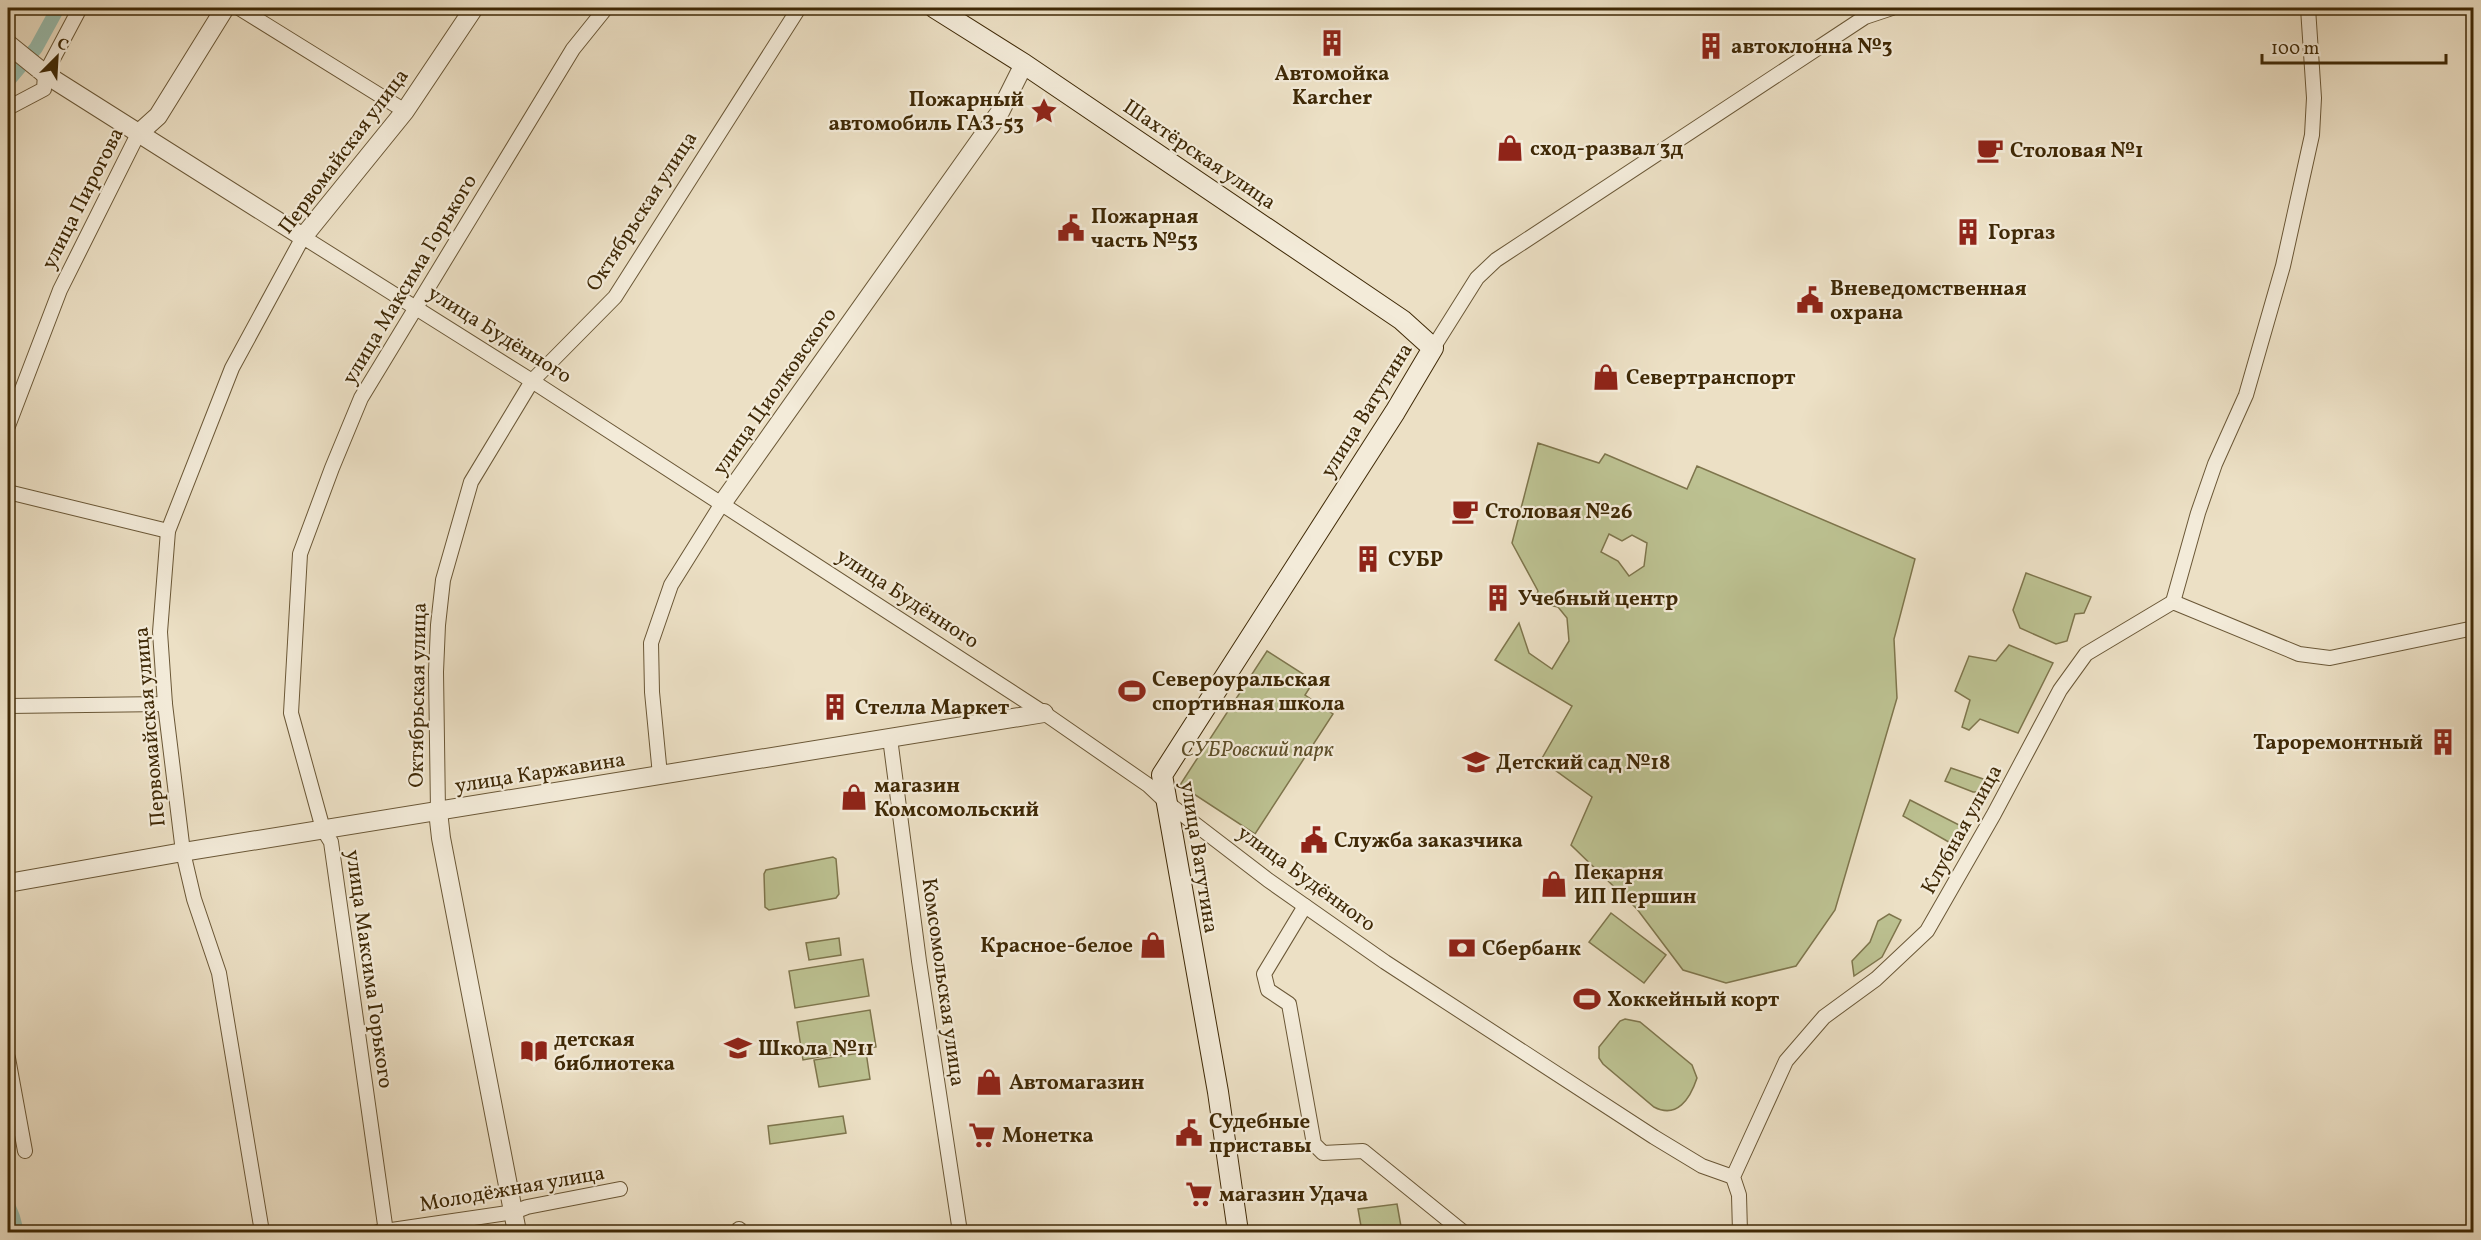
<svg xmlns="http://www.w3.org/2000/svg" width="2481" height="1240" font-family="Vollkorn,serif">
<style>
.green{fill:#bcc191;stroke:#7e754c;stroke-width:1.5;fill-rule:evenodd}
.lines{fill:none;stroke-linecap:round;stroke-linejoin:round}
.canal{stroke:#9abeaf;stroke-width:14}
.minor-casing{stroke:#6a5736;stroke-width:16}
.tertiary-casing{stroke:#6a5736;stroke-width:20}
.secondary-casing{stroke:#3f2906;stroke-width:22}
.minor{stroke:#f3ebd9;stroke-width:14}
.tertiary{stroke:#f3ebd9;stroke-width:18}
.secondary{stroke:#f3ebd9;stroke-width:20}
.labels{text-anchor:middle;stroke-width:4.5;stroke-linejoin:round;paint-order:stroke}
.poi-label{font-size:21px;font-weight:bold;fill:#3f2906;stroke:#f3ebd9;text-anchor:start}
.street-label{font-size:21px;fill:#3f2906;stroke:#f3ebd9}
.park-label{font-size:21px;font-style:italic;fill:#5e4f29;stroke:#f3ebd9}
</style>
<rect width="100%" height="100%" fill="#ece0c5"/>
<filter id="stains"><feTurbulence type="fractalNoise" baseFrequency=".00333" numOctaves="4"/><feColorMatrix values="0 0 0 0 .2 0 0 0 0 .09 0 0 0 0 .02 0 0 0 .5 -.17"/></filter>
<radialGradient id="worn" r=".72"><stop offset=".6" stop-color="#630" stop-opacity="0"/><stop offset="1" stop-color="#630" stop-opacity=".3"/></radialGradient>
<!-- green -->
<g class="green">
<path d="M1538,443L1599,463L1605,454L1687,489L1697,466L1915,559L1894,639L1897,698L1835,910L1796,966L1726,983L1683,970L1637,909L1571,845L1592,797L1541,760L1572,706L1495,660L1519,623L1529,653L1552,669L1569,641L1567,618L1558,607L1534,602L1538,591L1512,543ZM1609,534L1622,541L1632,535L1647,543L1644,566L1629,576L1618,561L1601,552Z"/>
<path d="M2026,573L2091,597L2084,613L2075,614L2067,641L2056,644L2020,628L2013,610Z"/>
<path d="M2009,645L2053,663L2018,733L1980,719L1969,730L1962,727L1970,700L1955,691L1969,656L1996,661Z"/>
<path d="M1267,651L1314,681L1305,695L1333,714L1255,834L1180,785Z"/>
<path d="M1951,768L1992,782L1987,792H1973L1945,781Z"/>
<path d="M1910,800L1963,827L1964,836L1954,845L1903,816Z"/>
<path d="M833,857L836,859L839,894L836,898L769,910L765,907L764,874L766,870Z"/>
<path d="M1611,913L1666,955L1644,983L1589,942Z"/>
<path d="M1889,914L1901,920L1882,957L1854,976L1852,961L1870,942L1878,921Z"/>
<path d="M839,938L841,955L809,960L806,943Z"/>
<path d="M863,959L869,996L795,1008L789,971Z"/>
<path d="M870,1010L876,1047L803,1060L797,1022Z"/>
<path d="M1625,1019L1640,1022L1692,1065L1697,1078C1690,1099 1677,1119 1654,1107L1603,1064L1599,1058V1047L1620,1021Z"/>
<path d="M866,1052L870,1079L819,1087L814,1060Z"/>
<path d="M843,1116L846,1133L770,1144L768,1126Z"/>
<path d="M1397,1204L1402,1232H1362L1358,1209Z"/>
</g>
<g class="lines">
<!-- canal -->
<g class="canal">
<path d="M8,81L36,48L58,8"/>
<path d="M8,1205L13,1217L17,1232"/>
</g>
<defs>
<g id="minor">
<path d="M239,8L405,111"/>
<path d="M8,108L44,89L45,74L80,8"/>
<path d="M1433,348L1477,278L1496,260L1865,17L1892,8"/>
<path d="M8,426L60,290L138,134"/>
<path d="M8,492L168,531"/>
<path d="M2173,602L2198,513L2215,464L2246,395L2283,266L2312,135L2314,98L2308,8"/>
<path d="M8,706L165,704"/>
<path d="M890,738L919,961L960,1232"/>
<path d="M660,775L652,692L651,643L671,585L721,505"/>
<path d="M438,811L436,672L438,625L443,580L471,482L532,381L615,297L799,8"/>
<path d="M1305,906L1264,974L1268,990L1289,1004L1314,1144L1323,1153L1363,1151L1463,1232"/>
<path d="M8,1058L25,1151"/>
<path d="M739,1229V1232"/>
<path d="M262,1232L219,973L194,899L183,852L165,704L160,632L168,531L232,368L303,237L532,381L1044,713L1148,785L1165,801L1268,880L1385,962L1654,1137L1702,1166L1733,1177"/>
<path d="M378,1232L514,1212L527,1207L620,1189"/>
<path d="M386,1232L331,842L323,829L291,713L300,554L332,468L361,398L573,49L606,8"/>
<path d="M1740,1232L1739,1195L1733,1177L1786,1061L1824,1017L1876,979L1927,931L1994,814L2060,690L2086,654L2173,602L2299,654L2330,658L2474,628"/>
</g>
<g id="tertiary">
<path d="M8,44L45,74L303,237L405,111L474,8"/>
<path d="M138,134L158,116L225,8"/>
<path d="M721,505L1000,112L1024,64"/>
<path d="M438,811L441,838L517,1232"/>
<path d="M8,883L183,852L1044,713"/>
</g>
<path id="secondary" d="M935,8L1024,64L1402,320L1433,348L1395,412L1162,775L1218,1092L1238,1232"/>
</defs>
<!-- minor casing -->
<use href="#minor" class="minor-casing"/>
<!-- tertiary casing -->
<use href="#tertiary" class="tertiary-casing"/>
<!-- secondary casing -->
<use href="#secondary" class="secondary-casing"/>
<!-- minor -->
<use href="#minor" class="minor"/>
<!-- tertiary -->
<use href="#tertiary" class="tertiary"/>
<!-- secondary -->
<use href="#secondary" class="secondary"/>
</g>
<!-- icons -->
<defs>
<symbol id="building-bare" viewBox="-9 -9 18 18"><path d="M-4-6H4V6H1V3H-1V6H-4ZM-2.5-4.3h1.7v1.8h-1.7ZM.8-4.3h1.7v1.8H.8ZM-2.5-1h1.7V.8h-1.7ZM.8-1h1.7V.8H.8Z" fill="#8f2418" stroke="#f3ebd9" stroke-width="2.5" paint-order="stroke"/></symbol>
<symbol id="sight-bare" viewBox="-9 -9 18 18"><path d="M0-6L1.8-2.2L6-1.7L2.9 1.2L3.7 5.4L0 3.3L-3.7 5.4L-2.9 1.2L-6-1.7L-1.8-2.2Z" fill="#8f2418" stroke="#f3ebd9" stroke-width="2.5" paint-order="stroke"/></symbol>
<symbol id="shop-bare" viewBox="-9 -9 18 18"><path d="M-5-2.5h2.3a2.7 3.5 0 0 1 5.4 0H5L5.5 6h-11ZM-1.5-2.5h3a1.5 2.3 0 0 0-3 0Z" fill="#8f2418" stroke="#f3ebd9" stroke-width="2.5" paint-order="stroke"/></symbol>
<symbol id="cafe-bare" viewBox="-9 -9 18 18"><path d="M-5.5-4.5H6V0H3Q3 3.5 0 3.5H-2.5Q-5.5 3.5-5.5 0ZM3-3.2v2h1.7v-2ZM-6 4.5H4V6H-6Z" fill="#8f2418" stroke="#f3ebd9" stroke-width="2.5" paint-order="stroke"/></symbol>
<symbol id="civic-bare" viewBox="-9 -9 18 18"><path d="M-.6-6.5H3V-4.5H.6V-3L4-1V1h2V6H-6V1h2V-1L-.6-3ZM-1.2 2.5V6h2.4V2.5Z" fill="#8f2418" stroke="#f3ebd9" stroke-width="2.5" paint-order="stroke"/></symbol>
<symbol id="stadium-bare" viewBox="-9 -9 18 18"><path d="M0-5a6.5 5 0 1 0 0 10a6.5 5 0 1 0 0-10ZM-3.5-1.8h7v3.6h-7Z" fill="#8f2418" stroke="#f3ebd9" stroke-width="2.5" paint-order="stroke"/></symbol>
<symbol id="school-bare" viewBox="-9 -9 18 18"><path d="M0-5L7-2L0 1L-7-2ZM-4 1L0 2.5L4 1V4Q0 6-4 4Z" fill="#8f2418" stroke="#f3ebd9" stroke-width="2.5" paint-order="stroke"/></symbol>
<symbol id="bank-bare" viewBox="-9 -9 18 18"><path d="M-6-4H6V4H-6ZM0-2.3a2.3 2.3 0 1 0 0 4.6a2.3 2.3 0 1 0 0-4.6Z" fill="#8f2418" stroke="#f3ebd9" stroke-width="2.5" paint-order="stroke"/></symbol>
<symbol id="library-bare" viewBox="-9 -9 18 18"><path d="M-6-4Q-3-5.5-.7-3.5V5Q-3 3-6 4ZM6-4Q3-5.5 .7-3.5V5Q3 3 6 4Z" fill="#8f2418" stroke="#f3ebd9" stroke-width="2.5" paint-order="stroke"/></symbol>
<symbol id="supermarket-bare" viewBox="-9 -9 18 18"><path d="M-6-5.5h2.5l.6 2H6L4.5 2H-2.5L-4.4-4H-6ZM-1.5 3.2a1.3 1.3 0 1 0 .1 0ZM3 3.2a1.3 1.3 0 1 0 .1 0Z" fill="#8f2418" stroke="#f3ebd9" stroke-width="2.5" paint-order="stroke"/></symbol>
</defs>
<g fill-rule="evenodd">
<use href="#building-bare" x="1313" y="24" width="38" height="38"/>
<use href="#building-bare" x="1692" y="27" width="38" height="38"/>
<use href="#sight-bare" x="1025" y="92" width="38" height="38"/>
<use href="#shop-bare" x="1491" y="129" width="38" height="38"/>
<use href="#cafe-bare" x="1971" y="131" width="38" height="38"/>
<use href="#civic-bare" x="1052" y="209" width="38" height="38"/>
<use href="#building-bare" x="1949" y="213" width="38" height="38"/>
<use href="#civic-bare" x="1791" y="281" width="38" height="38"/>
<use href="#shop-bare" x="1587" y="358" width="38" height="38"/>
<use href="#cafe-bare" x="1446" y="492" width="38" height="38"/>
<use href="#building-bare" x="1349" y="540" width="38" height="38"/>
<use href="#building-bare" x="1479" y="579" width="38" height="38"/>
<use href="#stadium-bare" x="1113" y="672" width="38" height="38"/>
<use href="#building-bare" x="816" y="688" width="38" height="38"/>
<use href="#building-bare" x="2424" y="723" width="38" height="38"/>
<use href="#school-bare" x="1457" y="743" width="38" height="38"/>
<use href="#shop-bare" x="835" y="778" width="38" height="38"/>
<use href="#civic-bare" x="1295" y="821" width="38" height="38"/>
<use href="#shop-bare" x="1535" y="865" width="38" height="38"/>
<use href="#shop-bare" x="1134" y="926" width="38" height="38"/>
<use href="#bank-bare" x="1443" y="929" width="38" height="38"/>
<use href="#stadium-bare" x="1568" y="980" width="38" height="38"/>
<use href="#school-bare" x="719" y="1029" width="38" height="38"/>
<use href="#library-bare" x="515" y="1032" width="38" height="38"/>
<use href="#shop-bare" x="970" y="1063" width="38" height="38"/>
<use href="#civic-bare" x="1170" y="1114" width="38" height="38"/>
<use href="#supermarket-bare" x="963" y="1116" width="38" height="38"/>
<use href="#supermarket-bare" x="1180" y="1175" width="38" height="38"/>
</g>
<g class="labels">
<!-- poi labels -->
<g class="poi-label">
<text x="1731" y="53">автоклонна №3</text>
<text x="1332" y="80" text-anchor="middle">Автомойка<tspan x="1332" dy="24">Karcher</tspan></text>
<text x="1024" y="106" text-anchor="end">Пожарный<tspan x="1024" dy="24">автомобиль ГАЗ-53</tspan></text>
<text x="1530" y="155">сход-развал 3д</text>
<text x="2010" y="157">Столовая №1</text>
<text x="1091" y="223">Пожарная<tspan x="1091" dy="24">часть №53</tspan></text>
<text x="1988" y="239">Горгаз</text>
<text x="1830" y="295">Вневедомственная<tspan x="1830" dy="24">охрана</tspan></text>
<text x="1626" y="384">Севертранспорт</text>
<text x="1485" y="518">Столовая №26</text>
<text x="1388" y="566">СУБР</text>
<text x="1518" y="605">Учебный центр</text>
<text x="1152" y="686">Североуральская<tspan x="1152" dy="24">спортивная школа</tspan></text>
<text x="855" y="714">Стелла Маркет</text>
<text x="2423" y="749" text-anchor="end">Тароремонтный</text>
<text x="1496" y="769">Детский сад №18</text>
<text x="874" y="792">магазин<tspan x="874" dy="24">Комсомольский</tspan></text>
<text x="1334" y="847">Служба заказчика</text>
<text x="1574" y="879">Пекарня<tspan x="1574" dy="24">ИП Першин</tspan></text>
<text x="1133" y="952" text-anchor="end">Красное-белое</text>
<text x="1482" y="955">Сбербанк</text>
<text x="1607" y="1006">Хоккейный корт</text>
<text x="554" y="1046">детская<tspan x="554" dy="24">библиотека</tspan></text>
<text x="758" y="1055">Школа №11</text>
<text x="1009" y="1089">Автомагазин</text>
<text x="1209" y="1128">Судебные<tspan x="1209" dy="24">приставы</tspan></text>
<text x="1002" y="1142">Монетка</text>
<text x="1219" y="1201">магазин Удача</text>
</g>
<!-- street labels -->
<g class="street-label">
<text transform="translate(343 151) rotate(-53)" y="7">Первомайская улица</text>
<text transform="translate(1200 154) rotate(34)" y="7">Шахтёрская улица</text>
<text transform="translate(82 198) rotate(-63)" y="7">улица Пирогова</text>
<text transform="translate(641 211) rotate(-57)" y="7">Октябрьская улица</text>
<text transform="translate(409 279) rotate(-59)" y="7">улица Максима Горького</text>
<text transform="translate(500 334) rotate(32)" y="7">улица Будённого</text>
<text transform="translate(774 391) rotate(-55)" y="7">улица Циолковского</text>
<text transform="translate(1366 410) rotate(-58)" y="7">улица Ватутина</text>
<text transform="translate(908 598) rotate(33)" y="7">улица Будённого</text>
<text transform="translate(417 695) rotate(-89)" y="7">Октябрьская улица</text>
<text transform="translate(149 727) rotate(-95)" y="7">Первомайская улица</text>
<text transform="translate(540 772) rotate(-9)" y="7">улица Каржавина</text>
<text transform="translate(1961 829) rotate(-61)" y="7">Клубная улица</text>
<text transform="translate(1200 857) rotate(81)" y="7">улица Ватутина</text>
<text transform="translate(1307 878) rotate(36)" y="7">улица Будённого</text>
<text transform="translate(370 969) rotate(82)" y="7">улица Максима Горького</text>
<text transform="translate(944 982) rotate(82)" y="7">Комсомольская улица</text>
<text transform="translate(512 1188) rotate(-10)" y="7">Молодёжная улица</text>
</g>
<!-- park labels -->
<g class="park-label">
<text x="1257" y="756">СУБРовский парк</text>
</g>
</g>
<!-- margin -->
<rect width="2481" height="1240" fill="none" stroke="#ece0c5" stroke-width="30"/>
<rect x="9" y="9" width="2463" height="1222" fill="none" stroke="#3f2906" stroke-width="3"/>
<rect x="15" y="15" width="2451" height="1210" fill="none" stroke="#3f2906" stroke-width="1.5"/>
<!-- north arrow -->
<g transform="translate(57 57) rotate(24)" stroke="#f3ebd9" stroke-width="4.5" paint-order="stroke">
<path d="M0-4.5L10 22L0 15L-10 22Z" fill="#3f2906"/>
<text y="-9" font-size="16" font-weight="bold" text-anchor="middle" fill="#3f2906">С</text>
</g>
<!-- scale -->
<path d="M2262 54v9h184v-9" fill="none" stroke="#3f2906" stroke-width="3"/>
<text x="2271" y="54" font-size="18" fill="#3f2906" stroke="#f3ebd9" stroke-width="4.5" paint-order="stroke">100 m</text>
<rect width="100%" height="100%" filter="url(#stains)"/>
<rect width="100%" height="100%" fill="url(#worn)"/>
</svg>
